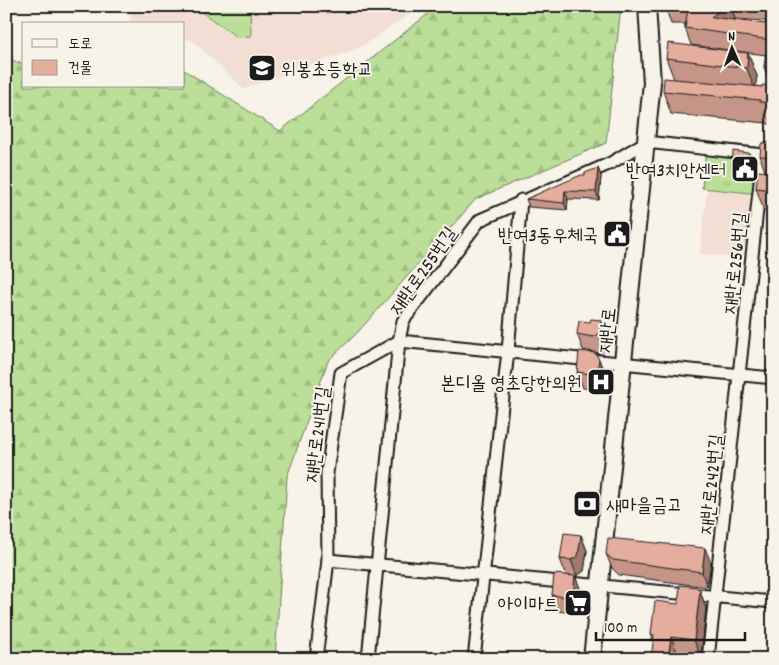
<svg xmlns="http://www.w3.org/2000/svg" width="779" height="665" font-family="Dekko,'Poor Story',sans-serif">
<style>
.built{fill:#f2ded2}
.green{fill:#bbdf99;stroke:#6c7e5a}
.forest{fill:url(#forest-firs);stroke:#6c7e5a}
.park{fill:url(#park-tufts);stroke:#6c7e5a}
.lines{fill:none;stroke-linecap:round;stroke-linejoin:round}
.minor-casing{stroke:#1c1c1c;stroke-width:15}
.secondary-casing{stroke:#1c1c1c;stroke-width:20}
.minor{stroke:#f7f3e8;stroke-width:11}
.secondary{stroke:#f7f3e8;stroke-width:16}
.wall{fill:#c59587;stroke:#1c1c1c}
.shaded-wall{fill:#a0796e;stroke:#1c1c1c}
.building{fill:#e5ad9d;stroke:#1c1c1c}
.labels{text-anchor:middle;stroke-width:4;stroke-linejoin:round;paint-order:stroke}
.poi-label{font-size:19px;fill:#1c1c1c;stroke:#f7f3e8;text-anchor:end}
.street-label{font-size:19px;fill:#1c1c1c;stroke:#f7f3e8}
</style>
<defs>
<pattern id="forest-firs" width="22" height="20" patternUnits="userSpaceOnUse" patternTransform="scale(1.25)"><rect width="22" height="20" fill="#bbdf99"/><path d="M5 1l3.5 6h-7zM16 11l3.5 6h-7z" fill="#a0bf83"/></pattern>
<pattern id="park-tufts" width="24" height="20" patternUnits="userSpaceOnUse" patternTransform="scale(1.25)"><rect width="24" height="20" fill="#bbdf99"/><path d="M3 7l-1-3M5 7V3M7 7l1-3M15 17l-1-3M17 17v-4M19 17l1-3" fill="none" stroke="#a0bf83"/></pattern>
</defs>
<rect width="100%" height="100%" fill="#f7f3e8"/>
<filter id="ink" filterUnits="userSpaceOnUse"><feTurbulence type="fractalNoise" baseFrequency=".02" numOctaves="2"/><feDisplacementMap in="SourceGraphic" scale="10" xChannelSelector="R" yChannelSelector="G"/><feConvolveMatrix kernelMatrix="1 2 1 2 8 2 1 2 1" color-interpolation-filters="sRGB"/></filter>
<g filter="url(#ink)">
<!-- built -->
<g class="built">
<path d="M131,6H421L361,47L244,89L192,40L184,38V24H130Z"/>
<path d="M707,189L751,194L745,258L700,254Z"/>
</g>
<!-- green -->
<path class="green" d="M193,6H250L251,36L237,37Z"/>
<!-- forest -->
<path class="forest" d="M438,6H621L606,143L476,199L357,333L328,361L287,477L275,659H6V58L24,64V86H184V70L280,131Z"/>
<!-- park -->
<path class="park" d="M706,148L763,155L759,194L702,188Z"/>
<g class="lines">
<defs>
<g id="minor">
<path d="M399,341L773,378"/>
<path d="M328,560L773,602"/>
<path d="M316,659L328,560L327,473L341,373L399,341"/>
<path d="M368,659L399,341L403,321L480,220L611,163L646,142L773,156"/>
<path d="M474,659L508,351L521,200"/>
<path d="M708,659L763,155"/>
</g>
<path id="secondary" d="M592,659L652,83L647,6"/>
</defs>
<!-- minor casing -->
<use href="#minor" class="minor-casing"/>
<!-- secondary casing -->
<use href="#secondary" class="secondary-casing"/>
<!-- minor -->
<use href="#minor" class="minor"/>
<!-- secondary -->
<use href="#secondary" class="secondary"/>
</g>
<!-- wall -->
<g class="wall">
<path d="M665,6H773V25L764,21L735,19L734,20L773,25V125L768,124L767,123L671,114L663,91L674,79L666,58L748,53L757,76L755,86L762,87L771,86L764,67L766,55L691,45L685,28V24H671Z"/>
<path d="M773,143V212L764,211L756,188L765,172L760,156Z"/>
<path d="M749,153L752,162L750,177L735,175L732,167Z"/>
<path d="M598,168L601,176L599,200L568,199L567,210L529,207L526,199L585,175Z"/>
<path d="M590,322L607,336L605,350L599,353L583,350L577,334Z"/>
<path d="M577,372L605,375L602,390L583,388Z"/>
<path d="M581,535L587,551L584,571L577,576H575L581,591L579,614L558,611L552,595L566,575L560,559Z"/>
<path d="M606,554L711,563L707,587L619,575L612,568Z"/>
<path d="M700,591L706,608L701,657L678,654L653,641L651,634L678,604Z"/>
</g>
<!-- shaded-wall -->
<g class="shaded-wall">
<path d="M725,6H731L735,19L717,33L711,17Z"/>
<path d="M748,53L757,76L755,90L747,68Z"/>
<path d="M749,153L752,162L750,177L747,169Z"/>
<path d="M598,168L601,176L599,200L596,192Z"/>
<path d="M565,191L568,199L567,210L564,203Z"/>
<path d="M601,320L607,336L605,350L599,334Z"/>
<path d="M599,359L605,375L602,390L597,375Z"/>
<path d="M581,535L587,551L584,571L577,576L571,560Z"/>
<path d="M705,548L711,563L707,587L702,572Z"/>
<path d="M575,576L581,591L579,614L573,598Z"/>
<path d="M700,591L706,608L701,657L694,640Z"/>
<path d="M671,637L678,654L677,659H668Z"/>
</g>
<!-- building -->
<g class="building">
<path d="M665,6H725L711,17L773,25L771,40L685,28L688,8H665Z"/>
<path d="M761,6H773V12Z"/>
<path d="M668,43L748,53L747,68L666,58Z"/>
<path d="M766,52L773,53V69L764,67Z"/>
<path d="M664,78L762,87V85L773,86V103L760,102V100L663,91Z"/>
<path d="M765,142L773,143V157L760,156L761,144Z"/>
<path d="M733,151L749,153L747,169L732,167Z"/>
<path d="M598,168L596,192L565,191L564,203L526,199L581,175H585V173Z"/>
<path d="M758,171L773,172V190L756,188Z"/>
<path d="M591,319L601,320L599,334L593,337L577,334L579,321L590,322Z"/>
<path d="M579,351L595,353L599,359L597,375L577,372Z"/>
<path d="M564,533L581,535L578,556L571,560L560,559Z"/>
<path d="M608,538L705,548L702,572L613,560L606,554Z"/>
<path d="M554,574L575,576L573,598L552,595Z"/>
<path d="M680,585L697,587L700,591L694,640L671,637L668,659H651L654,635L651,634L655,601L678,604Z"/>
</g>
</g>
<!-- icons -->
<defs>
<symbol id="school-square" viewBox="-11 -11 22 22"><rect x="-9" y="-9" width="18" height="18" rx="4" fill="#1c1c1c" stroke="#f7f3e8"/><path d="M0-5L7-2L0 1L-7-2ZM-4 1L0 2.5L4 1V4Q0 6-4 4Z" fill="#fff"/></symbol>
<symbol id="civic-square" viewBox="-11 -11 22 22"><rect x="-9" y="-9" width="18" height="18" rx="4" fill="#1c1c1c" stroke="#f7f3e8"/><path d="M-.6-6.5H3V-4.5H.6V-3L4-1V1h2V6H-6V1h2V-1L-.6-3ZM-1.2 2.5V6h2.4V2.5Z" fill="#fff"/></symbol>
<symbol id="hospital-square" viewBox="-11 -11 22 22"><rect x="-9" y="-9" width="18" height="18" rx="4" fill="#1c1c1c" stroke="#f7f3e8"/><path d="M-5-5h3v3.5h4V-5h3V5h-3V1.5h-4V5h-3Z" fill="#fff"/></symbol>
<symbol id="bank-square" viewBox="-11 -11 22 22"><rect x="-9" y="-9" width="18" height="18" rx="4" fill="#1c1c1c" stroke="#f7f3e8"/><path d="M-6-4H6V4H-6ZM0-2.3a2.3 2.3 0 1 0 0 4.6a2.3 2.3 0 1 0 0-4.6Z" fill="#fff"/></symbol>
<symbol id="supermarket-square" viewBox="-11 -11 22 22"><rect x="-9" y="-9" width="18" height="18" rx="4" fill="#1c1c1c" stroke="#f7f3e8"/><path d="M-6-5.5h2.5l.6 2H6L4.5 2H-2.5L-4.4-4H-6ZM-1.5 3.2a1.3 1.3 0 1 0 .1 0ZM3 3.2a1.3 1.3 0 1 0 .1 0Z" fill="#fff"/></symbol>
</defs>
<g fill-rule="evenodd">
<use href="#school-square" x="246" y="52" width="32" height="32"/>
<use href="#civic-square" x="729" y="153" width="32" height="32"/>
<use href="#civic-square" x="601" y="218" width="32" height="32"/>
<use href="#hospital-square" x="585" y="366" width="32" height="32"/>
<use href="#bank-square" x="571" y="488" width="32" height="32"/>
<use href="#supermarket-square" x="562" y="587" width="32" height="32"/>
</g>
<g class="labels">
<!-- poi labels -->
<g class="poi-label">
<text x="281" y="75" text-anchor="start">위봉초등학교</text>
<text x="726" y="176">반여3치안센터</text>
<text x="598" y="241">반여3동우체국</text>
<text x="582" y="389">본디올 영초당한의원</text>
<text x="606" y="511" text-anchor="start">새마을금고</text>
<text x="559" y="610">아이마트</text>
</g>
<!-- street labels -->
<g class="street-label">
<text transform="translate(734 263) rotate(-84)" y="7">재반로256번길</text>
<text transform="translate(422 270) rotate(-55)" y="7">재반로255번길</text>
<text transform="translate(606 330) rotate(-84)" y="7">재반로</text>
<text transform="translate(316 434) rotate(-83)" y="7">재반로241번길</text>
<text transform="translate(710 484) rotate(-84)" y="7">재반로242번길</text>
</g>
</g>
<!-- margin -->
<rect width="779" height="665" fill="none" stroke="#f7f3e8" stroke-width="25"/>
<rect x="12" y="12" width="754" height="640" fill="none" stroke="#1c1c1c" stroke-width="2" filter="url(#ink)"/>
<!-- legend -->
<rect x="22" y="22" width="162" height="65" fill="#f7f3e8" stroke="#9f9d96"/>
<rect x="32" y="39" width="25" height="8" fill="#f7f3e8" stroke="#9f9d96"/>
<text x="68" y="48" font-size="15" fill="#1c1c1c">도로</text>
<rect x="32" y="60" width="25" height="15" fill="#e5ad9d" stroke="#9f9d96"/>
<text x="68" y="72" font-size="15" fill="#1c1c1c">건물</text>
<!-- north arrow -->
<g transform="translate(732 48) rotate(358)" stroke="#f7f3e8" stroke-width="4" paint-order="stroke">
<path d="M0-4L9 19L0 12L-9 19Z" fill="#1c1c1c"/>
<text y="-8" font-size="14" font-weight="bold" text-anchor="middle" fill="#1c1c1c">N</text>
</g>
<!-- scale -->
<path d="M596 632v8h149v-8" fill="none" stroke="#1c1c1c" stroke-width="2.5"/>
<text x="604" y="632" font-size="15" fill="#1c1c1c" stroke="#f7f3e8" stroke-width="4" paint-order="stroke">100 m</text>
</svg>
